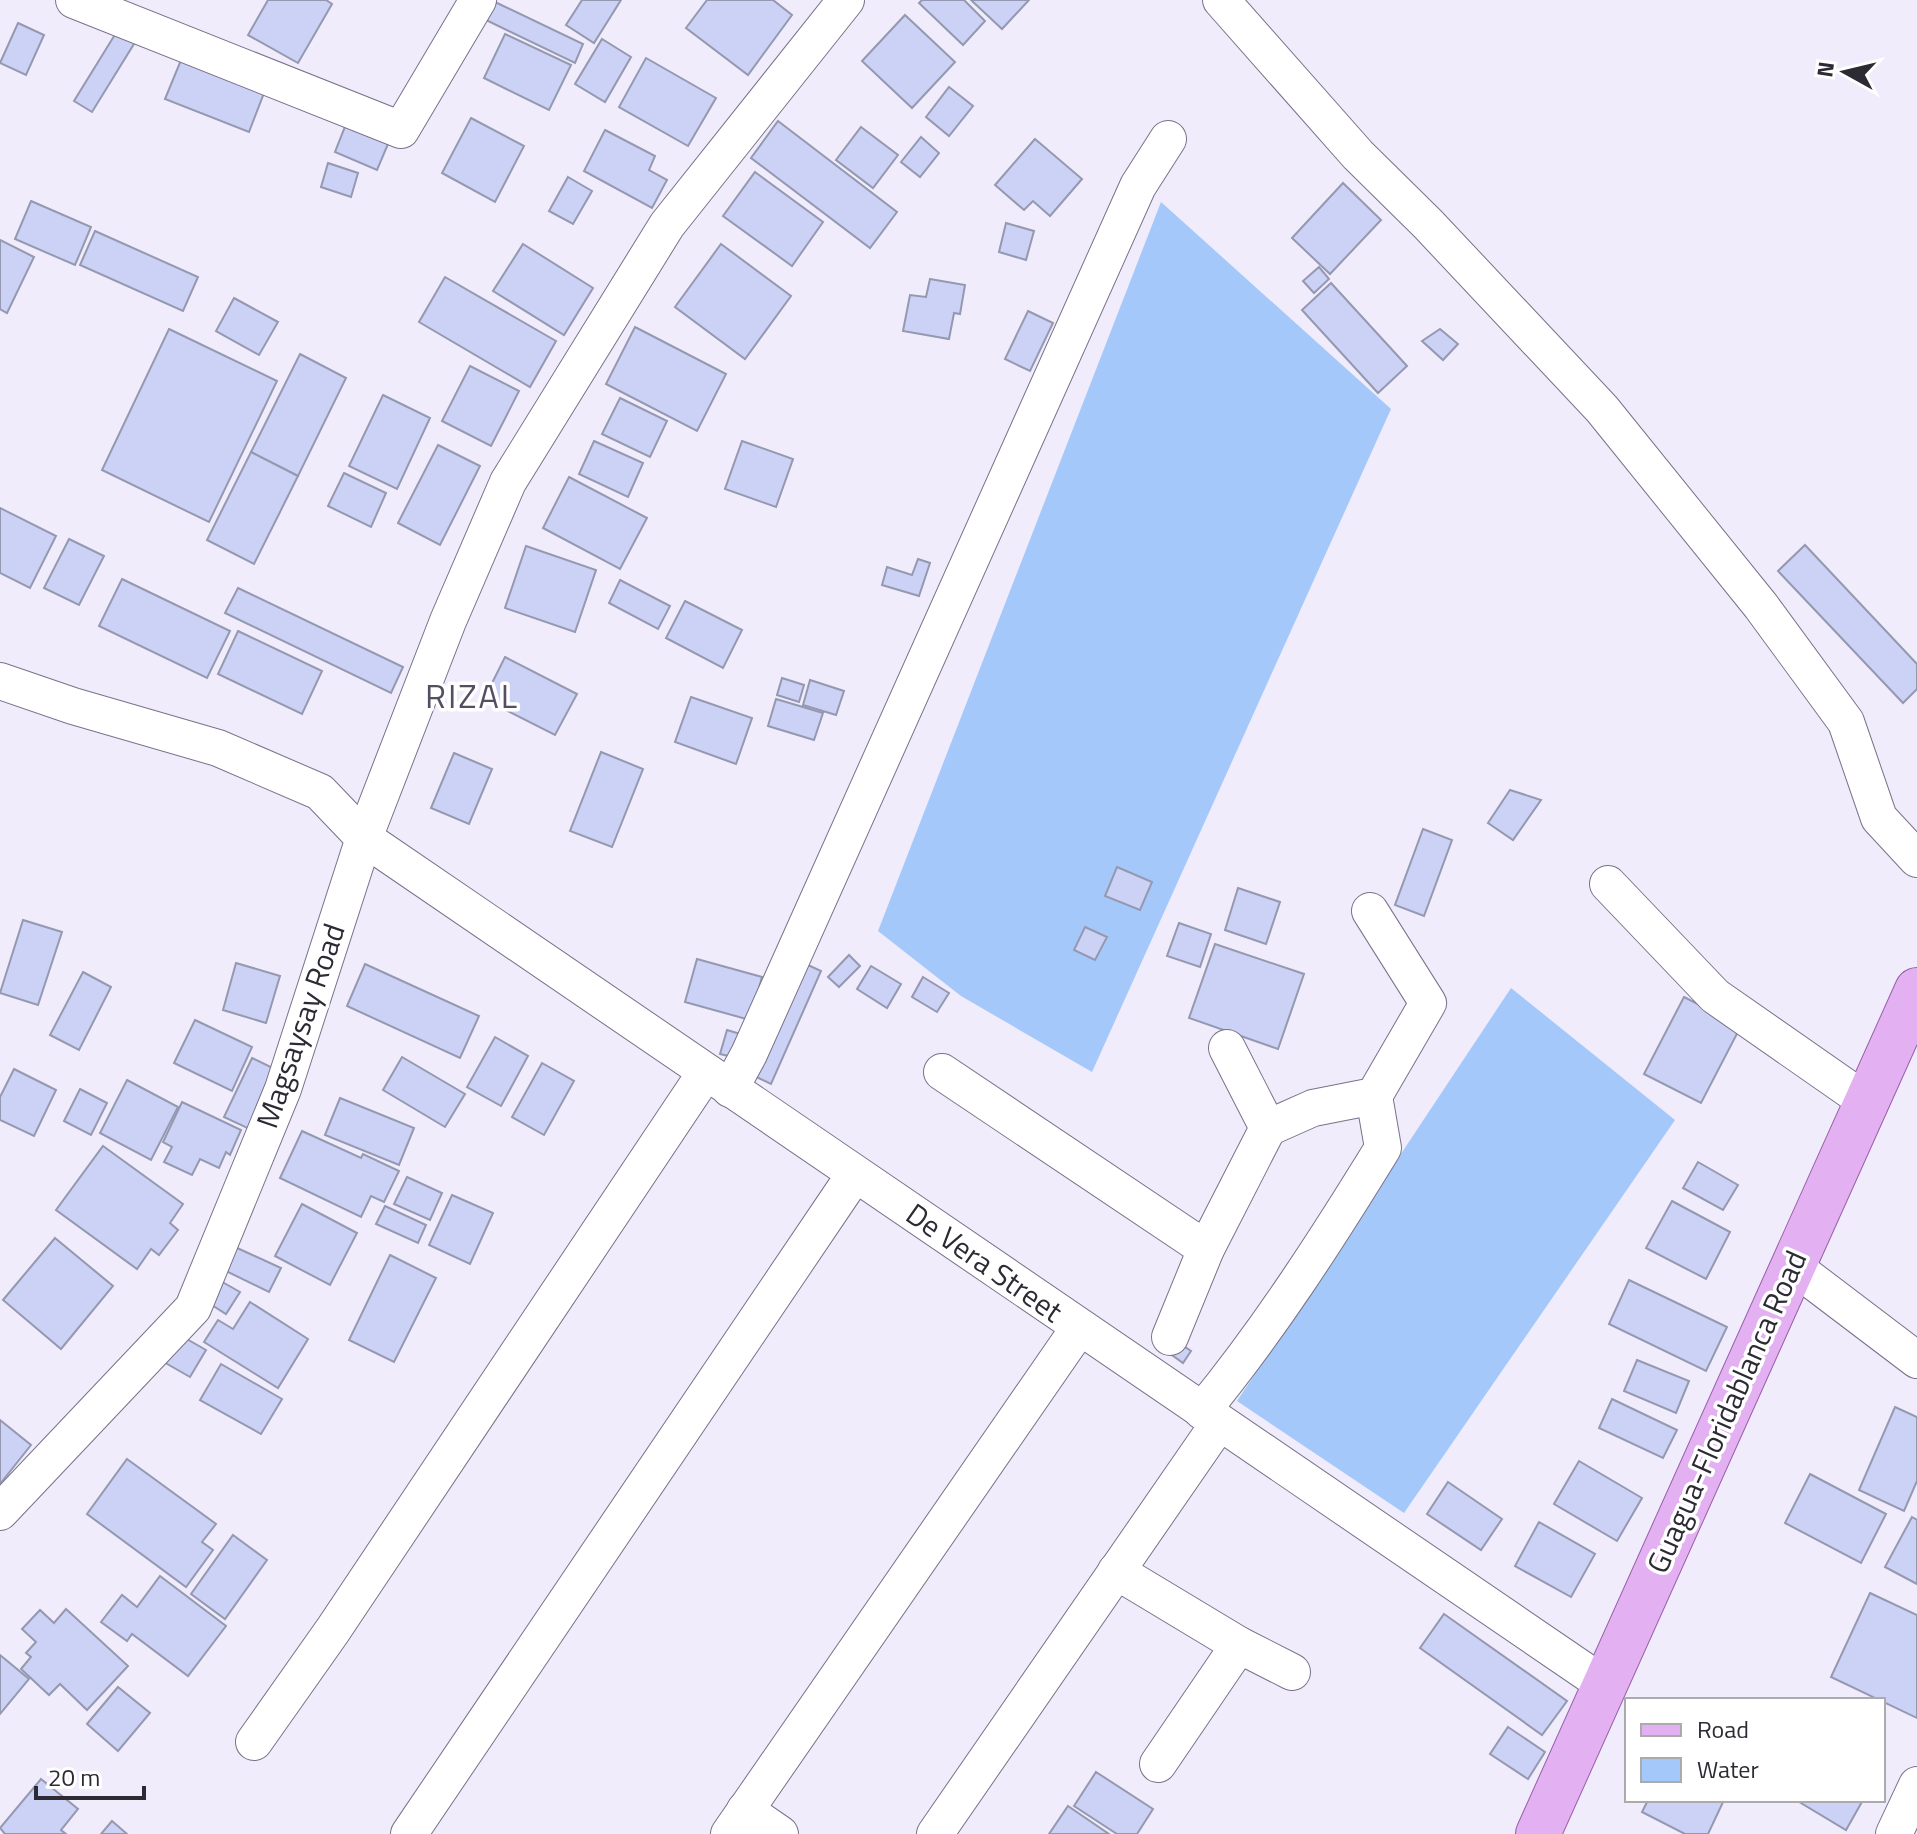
<svg xmlns="http://www.w3.org/2000/svg" width="1917" height="1834" font-family="'Titillium Web',sans-serif">
<style>
.water{fill:#a5c8fa}
.building{fill:#ccd2f5;stroke:#9498b0;stroke-width:2}
.lines{fill:none;stroke-linecap:round;stroke-linejoin:round}
.minor-casing{stroke:#797289;stroke-width:38}
.primary-casing{stroke:#975fa9;stroke-width:46}
.minor{stroke:#fff;stroke-width:36}
.primary{stroke:#e3b0f2;stroke-width:44}
.labels{text-anchor:middle;stroke-width:7;stroke-linejoin:round;paint-order:stroke}
.street-label{font-size:30px;fill:#2c2a33;stroke:#fff}
.quarter-label{font-size:34px;letter-spacing:2px;fill:#544e63;stroke:#fff}
</style>
<rect width="100%" height="100%" fill="#f0ecfb"/>
<!-- water -->
<g class="water">
<path d="M1161,202L1391,409L1092,1072L961,996L878,931Z"/>
<path d="M1511,988L1675,1120L1404,1513L1237,1401Z"/>
</g>
<!-- building -->
<g class="building">
<path d="M268,0H326L332,4L298,63L248,35Z"/>
<path d="M582,0H621L594,43L566,25Z"/>
<path d="M707,0H773L792,15L748,75L686,28Z"/>
<path d="M922,0H964L985,21L963,45L919,3Z"/>
<path d="M971,0H1029L1002,29Z"/>
<path d="M495,2L583,44L575,63L486,20Z"/>
<path d="M905,15L955,62L912,108L862,61Z"/>
<path d="M18,23L44,35L26,75L0,63Z"/>
<path d="M119,28L137,39L92,112L74,101Z"/>
<path d="M505,34L571,65L549,110L484,78Z"/>
<path d="M602,39L631,57L605,102L575,84Z"/>
<path d="M646,58L716,98L688,146L619,107Z"/>
<path d="M181,60L264,93L249,132L165,99Z"/>
<path d="M949,87L973,106L949,136L926,117Z"/>
<path d="M471,118L524,146L495,202L442,173Z"/>
<path d="M348,119L391,137L377,170L335,152Z"/>
<path d="M778,121L897,212L870,248L751,158Z"/>
<path d="M861,127L898,155L873,188L836,160Z"/>
<path d="M605,130L655,156L649,170L667,180L652,208L584,171Z"/>
<path d="M921,137L939,153L920,177L901,162Z"/>
<path d="M1035,139L1082,179L1050,216L1033,201L1024,210L995,185Z"/>
<path d="M328,163L358,173L351,197L321,187Z"/>
<path d="M755,172L823,222L792,266L723,216Z"/>
<path d="M568,177L592,191L573,224L549,211Z"/>
<path d="M1343,183L1381,220L1330,274L1292,238Z"/>
<path d="M31,201L91,227L75,265L15,239Z"/>
<path d="M1006,223L1034,231L1026,260L999,252Z"/>
<path d="M95,231L198,277L183,311L80,265Z"/>
<path d="M0,240L34,257L7,313L0,309Z"/>
<path d="M523,244L593,288L564,335L493,291Z"/>
<path d="M721,244L791,296L745,359L675,307Z"/>
<path d="M1319,267L1329,279L1314,293L1303,281Z"/>
<path d="M445,277L556,341L530,387L419,322Z"/>
<path d="M930,279L965,285L960,314L954,313L949,339L903,331L910,295L926,297Z"/>
<path d="M1331,283L1407,366L1378,393L1302,310Z"/>
<path d="M234,298L278,322L259,355L216,331Z"/>
<path d="M1028,311L1053,323L1030,371L1005,359Z"/>
<path d="M635,327L726,374L697,431L606,384Z"/>
<path d="M169,329L277,381L209,522L102,470Z"/>
<path d="M1440,329L1458,344L1443,360L1422,341Z"/>
<path d="M300,354L346,378L298,476L251,452Z"/>
<path d="M470,366L519,391L491,446L442,421Z"/>
<path d="M383,395L430,418L397,489L349,466Z"/>
<path d="M620,398L667,421L650,457L602,434Z"/>
<path d="M594,441L643,463L628,497L579,474Z"/>
<path d="M742,441L793,459L776,507L725,489Z"/>
<path d="M438,445L480,466L440,545L398,523Z"/>
<path d="M251,452L298,476L254,564L207,540Z"/>
<path d="M344,473L386,493L371,527L328,506Z"/>
<path d="M569,477L647,518L620,569L543,528Z"/>
<path d="M0,508L56,536L30,588L0,573Z"/>
<path d="M69,539L104,556L79,605L44,588Z"/>
<path d="M1805,545L1917,664V689L1903,703L1778,571Z"/>
<path d="M526,546L596,570L575,632L505,608Z"/>
<path d="M918,559L930,563L919,596L882,585L887,567L912,575Z"/>
<path d="M122,579L230,631L207,678L99,626Z"/>
<path d="M620,580L670,606L658,629L609,603Z"/>
<path d="M238,588L403,667L391,693L225,613Z"/>
<path d="M685,601L742,630L723,668L666,638Z"/>
<path d="M238,631L322,671L302,714L218,674Z"/>
<path d="M505,657L577,694L555,735L484,699Z"/>
<path d="M782,678L804,685L799,702L777,695Z"/>
<path d="M810,680L844,691L836,715L803,705Z"/>
<path d="M691,697L752,718L736,764L675,742Z"/>
<path d="M776,699L823,713L814,740L768,726Z"/>
<path d="M601,752L643,769L612,847L570,831Z"/>
<path d="M454,753L492,769L469,824L431,808Z"/>
<path d="M1510,790L1541,800L1513,840L1488,823Z"/>
<path d="M1423,829L1452,840L1424,916L1395,905Z"/>
<path d="M1117,867L1152,882L1140,910L1105,896Z"/>
<path d="M1238,888L1280,902L1266,944L1225,930Z"/>
<path d="M23,920L62,932L38,1005L0,993Z"/>
<path d="M1179,923L1211,934L1200,967L1167,956Z"/>
<path d="M1085,927L1107,937L1095,960L1074,950Z"/>
<path d="M1215,944L1304,974L1278,1049L1189,1018Z"/>
<path d="M849,955L860,966L839,987L828,977Z"/>
<path d="M697,959L762,977L750,1020L685,1002Z"/>
<path d="M795,959L821,971L771,1084L746,1072Z"/>
<path d="M236,963L280,976L266,1023L223,1010Z"/>
<path d="M365,964L479,1016L460,1058L347,1006Z"/>
<path d="M871,966L901,984L887,1008L857,989Z"/>
<path d="M83,972L111,987L79,1050L50,1035Z"/>
<path d="M923,977L949,993L937,1012L912,997Z"/>
<path d="M1684,997L1741,1026L1701,1103L1644,1074Z"/>
<path d="M195,1020L252,1047L232,1091L174,1063Z"/>
<path d="M727,1030L747,1036L741,1059L720,1054Z"/>
<path d="M495,1037L528,1056L501,1106L467,1087Z"/>
<path d="M402,1057L465,1094L445,1127L383,1090Z"/>
<path d="M252,1058L283,1073L256,1132L224,1117Z"/>
<path d="M542,1063L574,1081L544,1135L512,1117Z"/>
<path d="M14,1069L56,1090L34,1136L0,1120V1097Z"/>
<path d="M127,1080L178,1107L151,1160L100,1133Z"/>
<path d="M80,1089L107,1103L91,1135L64,1121Z"/>
<path d="M340,1098L414,1128L399,1165L325,1135Z"/>
<path d="M182,1102L241,1130L230,1155L226,1152L219,1168L200,1159L192,1175L164,1162L172,1147L163,1142Z"/>
<path d="M302,1131L361,1158L363,1154L399,1171L384,1202L371,1196L361,1217L280,1178Z"/>
<path d="M103,1146L183,1204L170,1223L178,1230L159,1255L151,1249L137,1269L56,1210Z"/>
<path d="M1698,1162L1738,1185L1723,1210L1683,1188Z"/>
<path d="M407,1177L442,1193L430,1220L394,1204Z"/>
<path d="M452,1195L493,1213L470,1264L429,1245Z"/>
<path d="M1672,1201L1730,1232L1706,1279L1646,1248Z"/>
<path d="M302,1204L357,1233L330,1285L275,1256Z"/>
<path d="M385,1206L426,1225L418,1243L376,1224Z"/>
<path d="M55,1238L113,1286L61,1349L3,1300Z"/>
<path d="M235,1247L281,1268L269,1292L224,1270Z"/>
<path d="M390,1255L436,1278L394,1362L349,1340Z"/>
<path d="M217,1279L240,1292L226,1314L204,1300Z"/>
<path d="M1629,1280L1727,1327L1706,1371L1609,1324Z"/>
<path d="M250,1302L308,1339L278,1388L204,1342L218,1320L233,1329Z"/>
<path d="M1162,1331L1191,1351L1183,1363L1154,1342Z"/>
<path d="M178,1334L206,1350L190,1377L162,1361Z"/>
<path d="M1637,1360L1689,1381L1676,1413L1624,1391Z"/>
<path d="M221,1364L282,1399L261,1434L200,1400Z"/>
<path d="M1612,1399L1677,1430L1663,1458L1599,1428Z"/>
<path d="M1895,1407L1917,1417V1481L1904,1511L1859,1490Z"/>
<path d="M0,1420L31,1445L0,1484Z"/>
<path d="M127,1459L216,1524L202,1542L213,1550L186,1587L87,1514Z"/>
<path d="M1579,1461L1642,1498L1617,1541L1554,1504Z"/>
<path d="M1810,1474L1886,1514L1861,1563L1785,1523Z"/>
<path d="M1448,1482L1502,1519L1481,1550L1427,1514Z"/>
<path d="M1912,1517L1917,1520V1584L1885,1567Z"/>
<path d="M1539,1522L1595,1554L1571,1597L1515,1566Z"/>
<path d="M233,1535L267,1560L225,1619L191,1594Z"/>
<path d="M160,1576L226,1626L188,1676L132,1634L127,1641L101,1622L122,1595L137,1607Z"/>
<path d="M1870,1593L1917,1615V1718L1831,1677Z"/>
<path d="M66,1609L128,1666L87,1710L60,1684L49,1695L21,1669L31,1657L26,1653L36,1642L22,1629L40,1610L54,1623Z"/>
<path d="M1444,1614L1567,1701L1542,1735L1420,1648Z"/>
<path d="M0,1655L29,1679L0,1714Z"/>
<path d="M118,1687L150,1713L118,1751L87,1724Z"/>
<path d="M1508,1727L1545,1752L1528,1779L1490,1754Z"/>
<path d="M1096,1772L1153,1809L1137,1834H1117L1074,1806Z"/>
<path d="M41,1779L78,1809L61,1830L66,1834H5L0,1828Z"/>
<path d="M1648,1800H1724L1708,1834H1685L1642,1812Z"/>
<path d="M1796,1800H1863L1846,1830Z"/>
<path d="M1068,1806L1109,1834H1049Z"/>
<path d="M112,1821L127,1834H101Z"/>
</g>
<g class="lines">
<defs>
<g id="minor">
<path d="M74,0L401,130L478,0"/>
<path d="M1221,0L1358,155L1428,224L1602,409L1761,606L1846,722L1879,818L1917,859"/>
<path d="M0,681L73,706L218,748L320,792L364,838L1605,1685"/>
<path d="M1608,884L1715,996L1867,1102"/>
<path d="M942,1072L1206,1249"/>
<path d="M730,1089L749,1054L1138,186L1168,139"/>
<path d="M1268,1128L1313,1108L1374,1096L1428,1003L1370,911"/>
<path d="M1793,1266L1917,1360"/>
<path d="M1170,1337L1206,1249L1268,1128L1227,1048"/>
<path d="M1202,1411C1270,1328 1327,1239 1383,1148L1374,1096"/>
<path d="M0,1512L193,1308L283,1089L364,838L448,621L508,482L667,225L846,0"/>
<path d="M1116,1571L1239,1645L1292,1672"/>
<path d="M254,1742L333,1630L706,1072"/>
<path d="M1158,1764L1239,1645"/>
<path d="M745,1810L780,1834"/>
<path d="M409,1834L855,1174"/>
<path d="M729,1834L1079,1328"/>
<path d="M935,1834L1219,1423"/>
<path d="M1894,1834L1917,1785"/>
</g>
<path id="primary" d="M1538,1834L1917,990"/>
</defs>
<!-- minor casing -->
<use href="#minor" class="minor-casing"/>
<!-- primary casing -->
<use href="#primary" class="primary-casing"/>
<!-- minor -->
<use href="#minor" class="minor"/>
<!-- primary -->
<use href="#primary" class="primary"/>
</g>
<g class="labels">
<!-- street labels -->
<g class="street-label">
<text transform="translate(301 1026) rotate(-71)" y="10">Magsaysay Road</text>
<text transform="translate(984 1263) rotate(35)" y="10">De Vera Street</text>
<text transform="translate(1727 1412) rotate(-66)" y="10">Guagua-Floridablanca Road</text>
</g>
<!-- quarter labels -->
<g class="quarter-label">
<text x="472" y="708">RIZAL</text>
</g>
</g>
<!-- legend -->
<rect x="1625" y="1698" width="260" height="104" fill="#ffffff" stroke="#abaaad" stroke-width="2"/>
<rect x="1641" y="1724" width="40" height="12" fill="#e3b0f2" stroke="#abaaad" stroke-width="2"/>
<text x="1697" y="1738" font-size="24" fill="#2c2a33">Road</text>
<rect x="1641" y="1758" width="40" height="24" fill="#a5c8fa" stroke="#abaaad" stroke-width="2"/>
<text x="1697" y="1778" font-size="24" fill="#2c2a33">Water</text>
<!-- north arrow -->
<g transform="translate(1845 72) rotate(278)" stroke="#ffffff" stroke-width="6" paint-order="stroke">
<path d="M0-6L14 30L0 20L-14 30Z" fill="#2c2a33"/>
<text y="-12" font-size="22" font-weight="bold" text-anchor="middle" fill="#2c2a33">N</text>
</g>
<!-- scale -->
<path d="M36 1786v12h108v-12" fill="none" stroke="#2c2a33" stroke-width="4"/>
<text x="48" y="1786" font-size="24" fill="#2c2a33" stroke="#ffffff" stroke-width="6" paint-order="stroke">20 m</text>
</svg>
